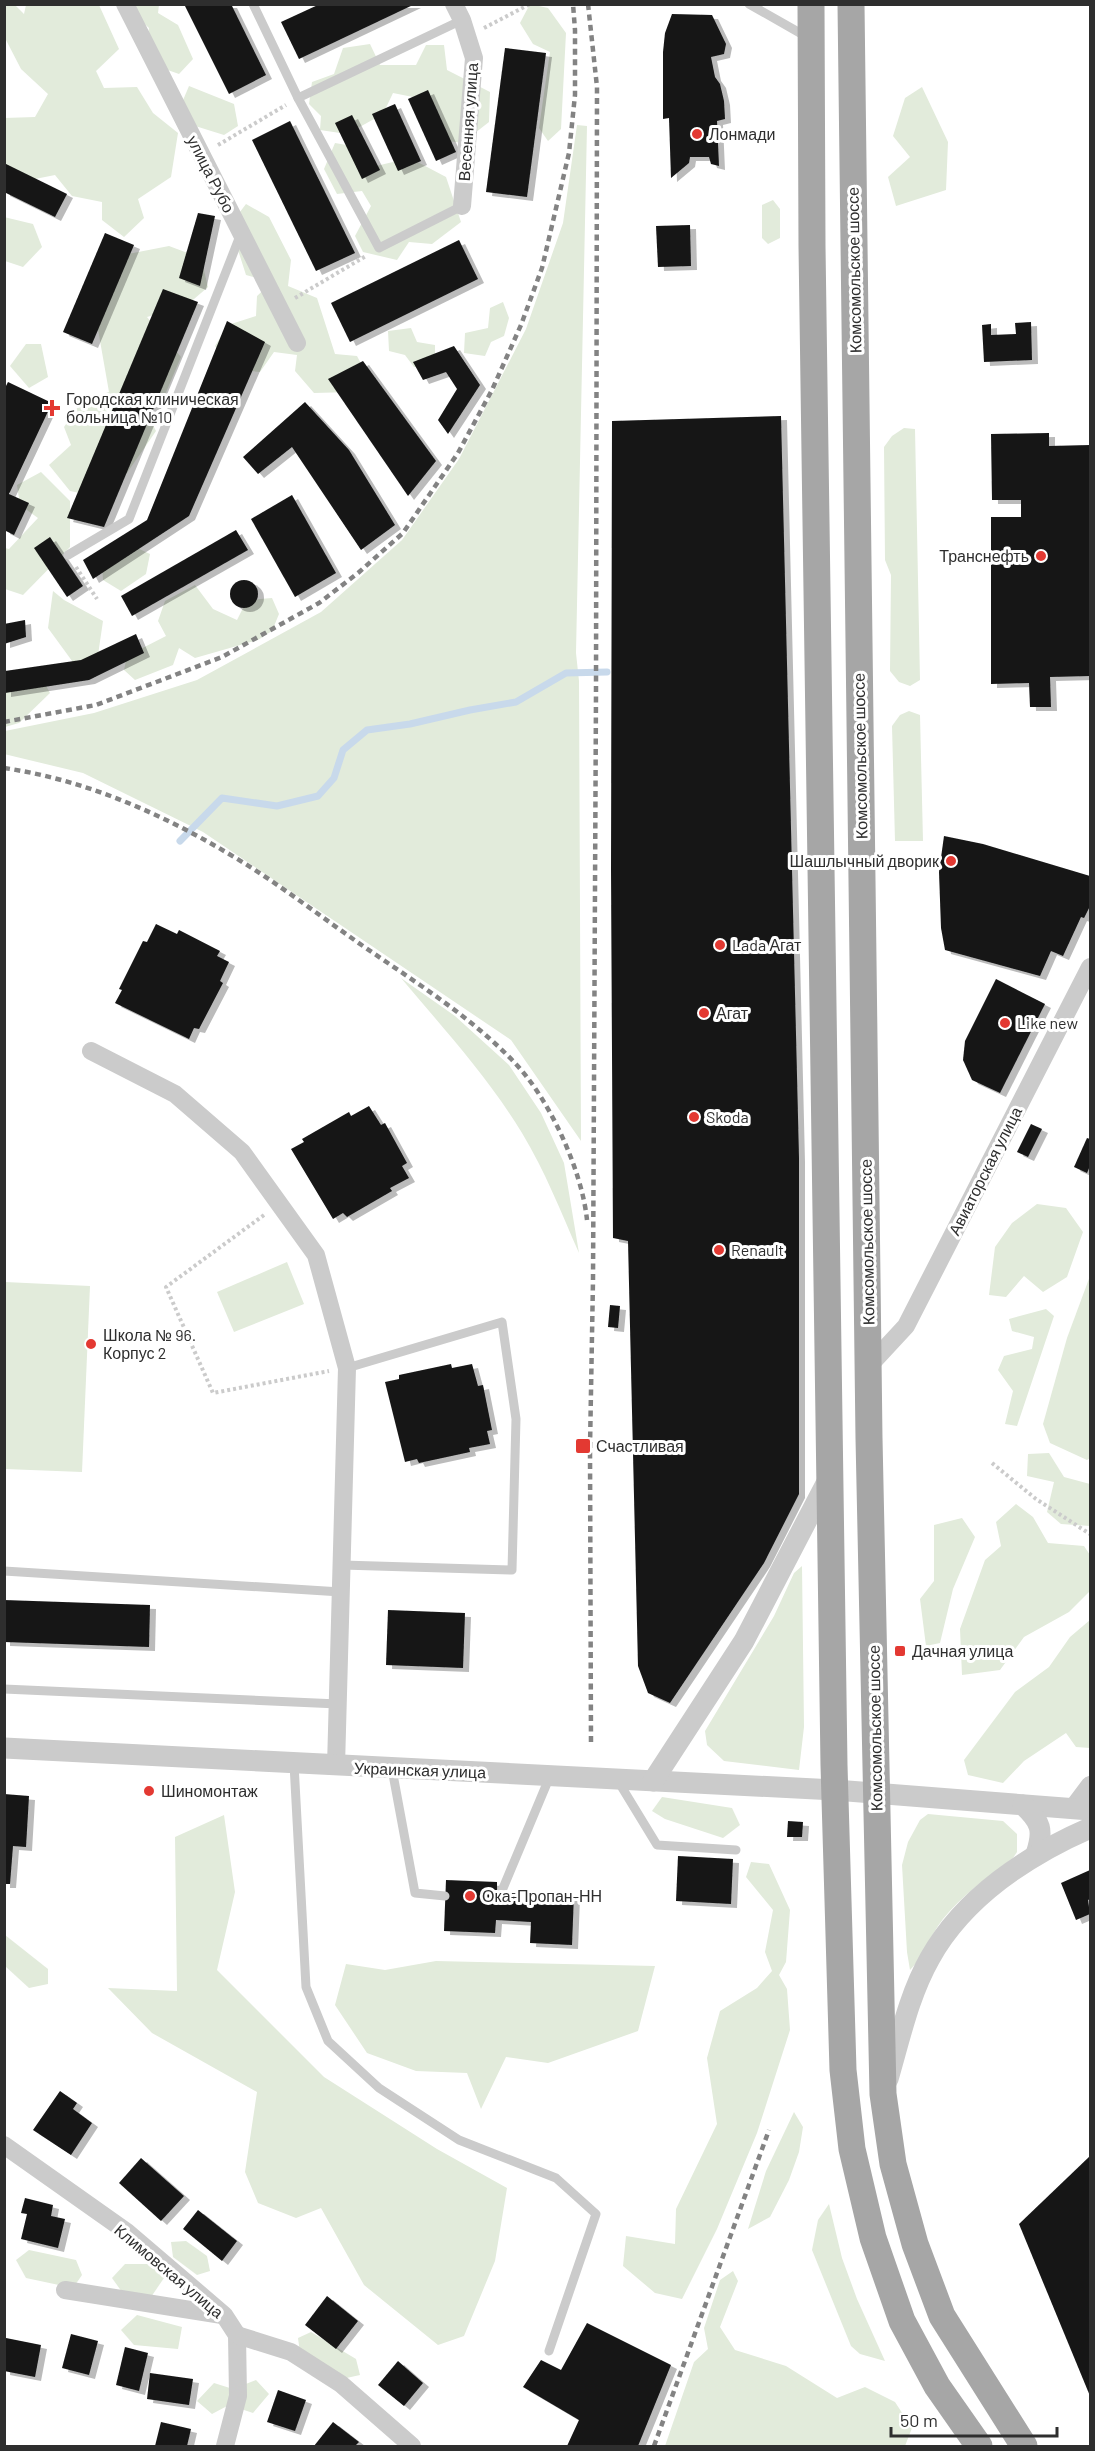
<svg xmlns="http://www.w3.org/2000/svg" width="1095" height="2451" font-family="Barlow,sans-serif">
<style>
.green{fill:#e2ebdb}
.lines{fill:none;stroke-linecap:round;stroke-linejoin:round}
.stream{stroke:#c8d9eb;stroke-width:7}
.building{fill:#151515;filter:url(#shadow)}
.path{stroke:#cbcbcb;stroke-width:4;stroke-dasharray:3 3;stroke-linecap:butt}
.service{stroke:#cbcbcb;stroke-width:9}
.minor{stroke:#cbcbcb;stroke-width:18}
.tertiary{stroke:#cbcbcb;stroke-width:21}
.primary{stroke:#a6a6a6;stroke-width:27}
.rail{stroke:#838383;stroke-width:4.5;stroke-dasharray:6 4.5;stroke-linecap:butt}
.poi-dot{fill:#e33932;stroke:#fff;stroke-width:2}
.labels{text-anchor:middle;stroke-width:6;stroke-linejoin:round;paint-order:stroke}
.street-label{font-size:16px;fill:#2e2e2e;stroke:#fff}
.poi-label{font-size:16px;fill:#2e2e2e;stroke:#fff;text-anchor:start}
</style>
<defs>
<filter id="shadow"><feDropShadow dx="6" dy="4" stdDeviation="0" flood-color="#0004"/></filter>
</defs>
<rect width="100%" height="100%" fill="#fff"/>
<!-- green -->
<g class="green">
<path d="M530,4L548,8L566,33L561,129L548,141L539,128L550,52L533,44L520,23Z"/>
<path d="M5,5H15L24,14L26,5H99L119,49L96,71L104,88L137,87L153,113L178,133L171,177L138,199L144,218L124,237L102,220V202L72,196L55,175L25,181L5,172L4,118L35,117L48,94L21,69L5,38Z"/>
<path d="M129,5H159L158,13L178,25L193,59L179,74L162,68L147,44L149,28L134,14Z"/>
<path d="M370,44L380,65H416L426,45H444L447,70L490,92L489,122L462,143L436,139L418,98L393,93L383,114L347,134L320,130L321,116L309,104L312,82L334,74L343,48Z"/>
<path d="M189,86L234,104L238,126L224,135L192,125L181,105Z"/>
<path d="M922,87L948,142L946,190L896,206L888,177L910,157L893,136L905,98Z"/>
<path d="M577,125L587,126L576,653L579,681L581,1141L511,1040L203,832L83,773L4,754L5,731L94,713L197,680L321,612L402,540L459,459L526,329L563,223Z"/>
<path d="M335,143L364,148L376,166L410,158L446,177L461,222L432,244L409,242L397,260L363,252L355,236L371,206L362,191L337,194L324,169Z"/>
<path d="M773,200L780,209V238L768,244L762,238V205Z"/>
<path d="M246,204L269,217L291,260L288,286L317,298L335,354L357,356L367,375L352,392L314,393L295,371L297,355L274,352L260,372L231,369L215,346L228,325L256,316L257,296L272,282L246,275L230,225Z"/>
<path d="M4,217L33,224L42,247L23,267L5,261Z"/>
<path d="M169,246L201,258L208,287L187,305L147,317L181,357L164,397L141,402L156,431L109,499L70,491L49,465L71,445L64,427L82,401L109,392L96,318L123,255Z"/>
<path d="M503,302L509,318L504,336L491,342L485,356L464,353L465,333L488,328L490,308Z"/>
<path d="M411,328L417,342L435,345V366L414,367L405,355L389,351L388,331Z"/>
<path d="M26,344H41L48,377L29,388L10,366Z"/>
<path d="M904,428L915,429L920,680L910,686L899,682L890,671L891,575L885,560L884,447L892,436Z"/>
<path d="M41,472L70,501V547L23,595L5,589V548L9,549L38,518L20,505L17,485Z"/>
<path d="M133,546L150,554L146,574L121,591L103,580L102,562Z"/>
<path d="M195,585L213,609L237,620L247,600L272,598L279,614L272,631L258,640L195,658L179,648L173,665L135,680L124,670L127,656L166,636L158,621L165,601Z"/>
<path d="M53,591L64,600L103,621L98,655L75,665L48,628Z"/>
<path d="M44,682L50,693L19,723L5,727V684Z"/>
<path d="M909,711L920,715L923,841H895L892,726L900,715Z"/>
<path d="M401,978L455,1016L509,1065L541,1113L564,1163L579,1253C561,1212 545,1171 522,1133C488,1077 443,1028 401,978Z"/>
<path d="M1037,1204L1066,1208L1083,1232L1067,1277L1043,1292L1024,1276L1006,1297L989,1295L995,1247L1012,1223Z"/>
<path d="M287,1262L304,1304L234,1332L217,1292Z"/>
<path d="M1090,1276V1458L1087,1460L1050,1443L1043,1424L1067,1338Z"/>
<path d="M5,1282L90,1286L82,1472L5,1469Z"/>
<path d="M1046,1309L1054,1316L1017,1426L1005,1424L1013,1391L998,1370L1004,1356L1032,1349L1034,1337L1012,1331L1009,1319Z"/>
<path d="M1049,1453L1064,1477L1090,1484V1526L1061,1524L1047,1512L1054,1482L1027,1476L1028,1454Z"/>
<path d="M1016,1504L1033,1517L1048,1543L1084,1546L1090,1555V1591L1069,1612L1024,1637L1000,1670L962,1675L960,1629L985,1560L1001,1546L996,1522Z"/>
<path d="M962,1518L975,1537L953,1589L940,1643L926,1646L920,1599L934,1581V1525Z"/>
<path d="M802,1566L804,1727L799,1770L724,1761L707,1745L705,1731L774,1616L794,1573Z"/>
<path d="M1090,1620V1748L1076,1747L1066,1733L1024,1761L1003,1783L968,1775L964,1760L1015,1692L1049,1667L1070,1637Z"/>
<path d="M662,1797L732,1808L740,1825L723,1838L665,1819L652,1811Z"/>
<path d="M928,1814L1003,1821L1017,1834V1852L1013,1858C988,1877 962,1895 943,1919C930,1935 925,1955 910,1970L907,1952L902,1865L908,1842L920,1820Z"/>
<path d="M224,1815L235,1892L217,1970L324,2077L437,2149L507,2188L495,2261L464,2336L438,2345L364,2285L321,2208L296,2218L258,2203L245,2172L257,2092L152,2033L108,1988L177,1991L175,1837Z"/>
<path d="M751,1862L769,1864L790,1910L786,1962L779,1975L787,1989L790,2030L757,2133L717,2229L682,2299L655,2293L623,2266L626,2236L675,2244L676,2209L717,2124L707,2058L720,2011L757,1988L772,1971L765,1952L773,1910L746,1877Z"/>
<path d="M5,1935L48,1969V1984L29,1988L5,1966Z"/>
<path d="M436,1961L655,1966L638,2031L548,2063L506,2057L481,2109L467,2073L416,2071L367,2053L335,2005L346,1964L385,1970Z"/>
<path d="M794,2112L803,2127L799,2152L789,2180L770,2217L748,2229L766,2171Z"/>
<path d="M829,2204L842,2258L857,2299L885,2361L860,2354L851,2346L812,2250L818,2220Z"/>
<path d="M186,2241L207,2256L210,2271L197,2275L173,2257L171,2242Z"/>
<path d="M29,2250L76,2260L82,2275L73,2288L26,2278L16,2260Z"/>
<path d="M125,2264H150L164,2278L151,2297L122,2292L112,2278Z"/>
<path d="M733,2271L738,2281L720,2327L735,2350L786,2366L837,2398L865,2387L895,2402L912,2428L905,2446H665L694,2362L708,2349L704,2328L720,2280Z"/>
<path d="M137,2315L182,2327L178,2349L134,2345L121,2330Z"/>
<path d="M311,2332L356,2359L360,2375L342,2379L300,2353L298,2338Z"/>
<path d="M256,2380L269,2394L253,2413L229,2405L212,2414L197,2401L214,2383L233,2389Z"/>
</g>
<g class="lines">
<!-- stream -->
<path class="stream" d="M180,841L222,798L277,806L318,796L334,778L343,750L367,730L410,724L470,710L516,702L566,673L607,672"/>
</g>
<!-- building -->
<g class="building">
<path d="M184,4H231L266,75L229,94Z"/>
<path d="M320,4H415L299,59L281,22Z"/>
<path d="M672,14L712,15L726,44L724,54L711,57L715,77L720,84L724,101L725,119L717,121L719,166L711,164L709,157H690L689,163L671,178L669,118L663,119V52L665,33Z"/>
<path d="M505,48L546,53L527,197L486,192Z"/>
<path d="M428,90L456,152L436,161L408,99Z"/>
<path d="M395,104L421,161L398,171L372,114Z"/>
<path d="M352,115L380,170L362,179L335,123Z"/>
<path d="M290,121L355,253L316,271L252,140Z"/>
<path d="M4,163L67,194L55,217L4,192Z"/>
<path d="M198,213L215,216L200,286L179,278Z"/>
<path d="M690,225L691,266L658,267L656,226Z"/>
<path d="M105,233L134,245L92,344L63,332Z"/>
<path d="M459,240L478,279L350,342L331,303Z"/>
<path d="M163,289L198,302L104,527L67,518Z"/>
<path d="M227,321L265,342L189,516L93,579L83,560L147,520Z"/>
<path d="M1031,322L1032,360L984,362L982,325L991,324V335L1016,334L1015,323Z"/>
<path d="M454,346L480,385L448,434L438,420L457,389L446,372L423,380L413,362Z"/>
<path d="M363,361L436,461L408,496L328,379Z"/>
<path d="M8,382L52,403L9,494L29,503L14,535L4,530V390Z"/>
<path d="M305,402L349,450L395,525L361,550L292,447L258,474L243,457Z"/>
<path d="M781,416L799,1158V1494L764,1563L670,1703L648,1693L638,1666L628,1241L613,1238L611,869L612,421Z"/>
<path d="M1049,433V446L1090,445V676L1050,677L1051,707H1030L1029,683L991,684V517H1021V500H992L991,434Z"/>
<path d="M292,495L336,573L295,597L251,519Z"/>
<path d="M236,530L248,550L132,616L121,596Z"/>
<path d="M50,537L83,586L67,597L34,548Z"/>
<circle cx="244" cy="594" r="14"/>
<path d="M25,620L26,637L4,644V624Z"/>
<path d="M136,634L144,653L89,680L5,693V671L81,660Z"/>
<path d="M944,836L983,844L1090,876V906L1084,918L1081,917L1063,956L1051,951L1040,976L945,950L941,928L939,872Z"/>
<path d="M156,924L177,934L179,930L220,951L217,956L229,962L220,981L223,983L199,1029L194,1028L189,1039L115,1003L122,990L119,989L143,941L147,942Z"/>
<path d="M996,979L1045,1004L1000,1093L972,1080L963,1060L965,1041Z"/>
<path d="M369,1106L381,1125L385,1123L407,1163L402,1166L409,1178L390,1188L392,1191L347,1217L343,1213L333,1219L291,1149L304,1142L302,1139L349,1112L351,1116Z"/>
<path d="M1031,1124L1042,1129L1028,1157L1017,1152Z"/>
<path d="M1087,1138L1090,1139V1166L1087,1173L1074,1167Z"/>
<path d="M610,1305L620,1306L618,1328L608,1327Z"/>
<path d="M451,1364L452,1368L472,1364L478,1386L483,1385L492,1430L487,1431L490,1444L469,1448L470,1452L419,1463L417,1459L405,1462L385,1382L399,1379V1375Z"/>
<path d="M4,1600L150,1605L149,1647L4,1642Z"/>
<path d="M388,1610L465,1613L463,1668L386,1665Z"/>
<path d="M4,1794L29,1796L26,1847L13,1846L10,1884H4Z"/>
<path d="M788,1821L803,1822L802,1837H787Z"/>
<path d="M678,1856L733,1859L731,1904L676,1901Z"/>
<path d="M1090,1870V1899L1088,1900L1090,1914L1076,1920L1061,1883Z"/>
<path d="M446,1880L497,1882V1893L574,1894L572,1945L530,1943L531,1922L496,1920L495,1933L444,1931Z"/>
<path d="M60,2091L77,2103L73,2109L92,2123L71,2155L33,2130Z"/>
<path d="M1090,2156V2396L1019,2224Z"/>
<path d="M141,2158L184,2196L161,2221L119,2183Z"/>
<path d="M25,2198L53,2205L51,2216L65,2219L58,2248L21,2239L27,2214L21,2213Z"/>
<path d="M198,2210L237,2241L222,2261L183,2229Z"/>
<path d="M327,2296L358,2321L336,2349L305,2325Z"/>
<path d="M587,2323L671,2365L638,2446H567L579,2420L523,2387L541,2360L561,2370Z"/>
<path d="M71,2334L98,2341L89,2375L62,2368Z"/>
<path d="M6,2338L41,2345L35,2377L4,2371Z"/>
<path d="M125,2347L148,2353L139,2391L116,2385Z"/>
<path d="M398,2361L423,2383L404,2406L378,2385Z"/>
<path d="M150,2373L193,2379L189,2405L147,2399Z"/>
<path d="M278,2390L306,2400L295,2431L267,2422Z"/>
<path d="M161,2422L191,2429L187,2446H155Z"/>
<path d="M333,2422L359,2442L355,2446H314Z"/>
</g>
<g class="lines">
<!-- path -->
<g class="path">
<path d="M484,28L530,4"/>
<path d="M218,145L286,105"/>
<path d="M295,298L366,256"/>
<path d="M76,567L97,599"/>
<path d="M264,1215L166,1287L213,1393L329,1371"/>
<path d="M992,1463L1036,1499L1090,1534"/>
</g>
<!-- service -->
<g class="service">
<path d="M253,4L298,98L379,248L462,206"/>
<path d="M749,4L807,37"/>
<path d="M298,98L462,20"/>
<path d="M68,555L129,519L240,236"/>
<path d="M342,1565L512,1570L516,1419L502,1322L347,1368"/>
<path d="M4,1571L341,1592"/>
<path d="M4,1689L338,1704"/>
<path d="M294,1764L306,1987L328,2041L379,2088L459,2140L556,2178L596,2214L549,2351"/>
<path d="M392,1769L415,1893L445,1896"/>
<path d="M618,1781L657,1845L736,1850"/>
<path d="M501,1893L550,1776"/>
</g>
<!-- minor -->
<g class="minor">
<path d="M125,4L297,343"/>
<path d="M454,4L462,20L474,58L462,206"/>
<path d="M91,1051L175,1094L242,1152L316,1255L347,1368L336,1766"/>
<path d="M868,1367L906,1326L1090,967"/>
<path d="M1072,1809L1090,1785"/>
<path d="M4,2145L127,2232L224,2315L237,2335L238,2396L225,2446"/>
<path d="M65,2290L222,2315"/>
<path d="M237,2335L291,2352L341,2384L412,2446"/>
</g>
<!-- tertiary -->
<g class="tertiary">
<path d="M4,1748L835,1790L1090,1810"/>
<path d="M653,1781L744,1641L830,1476"/>
<path d="M1023,1805C1041,1822 1044,1830 1036,1854"/>
<path d="M888,2079C900,2038 909,1995 930,1958C964,1897 1028,1855 1090,1828"/>
</g>
<!-- primary -->
<g class="primary">
<path d="M811,4L812,246L834,1765L843,2070L852,2149L873,2238L902,2321L937,2386L979,2446"/>
<path d="M851,4L869,1438L883,2094L893,2164L915,2244L942,2316L1024,2446"/>
</g>
<!-- rail -->
<g class="rail">
<path d="M588,4L597,87L596,693L593,1280L590,1447L591,1746"/>
<path d="M4,722L96,705L222,657L319,603L358,573L403,533L458,453L492,390L521,325L542,268L569,153L575,95V30L573,4"/>
<path d="M4,768C94,781 180,822 255,870C292,894 327,921 363,946C415,982 470,1016 514,1062C549,1098 582,1170 587,1220"/>
<path d="M654,2446L769,2130"/>
</g>
</g>
<!-- markers -->
<g class="poi-dot">
<circle cx="697" cy="134" r="6"/>
<path d="M49 399h6v6h6v6h-6v6h-6v-6h-6v-6h6z"/>
<circle cx="1041" cy="556" r="6"/>
<circle cx="951" cy="861" r="6"/>
<circle cx="720" cy="945" r="6"/>
<circle cx="704" cy="1013" r="6"/>
<circle cx="1005" cy="1023" r="6"/>
<circle cx="694" cy="1117" r="6"/>
<circle cx="719" cy="1250" r="6"/>
<circle cx="91" cy="1344" r="6"/>
<rect x="575" y="1438" width="16" height="16" rx="3"/>
<rect x="894" y="1645" width="12" height="12" rx="3"/>
<circle cx="149" cy="1791" r="6"/>
<circle cx="470" cy="1896" r="6"/>
</g>
<g class="labels">
<!-- street labels -->
<g class="street-label">
<text transform="translate(468 122) rotate(-86)" y="6">Весенняя улица</text>
<text transform="translate(211 174) rotate(63)" y="6">улица Рубо</text>
<text transform="translate(854 270) rotate(-91)" y="6">Комсомольское шоссе</text>
<text transform="translate(860 756) rotate(-91)" y="6">Комсомольское шоссе</text>
<text transform="translate(985 1171) rotate(-63)" y="6">Авиаторская улица</text>
<text transform="translate(867 1242) rotate(-91)" y="6">Комсомольское шоссе</text>
<text transform="translate(875 1728) rotate(-91)" y="6">Комсомольское шоссе</text>
<text transform="translate(420 1770) rotate(2)" y="6">Украинская улица</text>
<text transform="translate(169 2271) rotate(40)" y="6">Климовская улица</text>
</g>
<!-- poi labels -->
<g class="poi-label">
<text x="709" y="140">Лонмади</text>
<text x="66" y="405">Городская клиническая<tspan x="66" dy="18">больница №10</tspan></text>
<text x="1029" y="562" text-anchor="end">Транснефть</text>
<text x="939" y="867" text-anchor="end">Шашлычный дворик</text>
<text x="732" y="951">Lada Агат</text>
<text x="716" y="1019">Агат</text>
<text x="1017" y="1029">Like new</text>
<text x="706" y="1123">Skoda</text>
<text x="731" y="1256">Renault</text>
<text x="103" y="1341">Школа № 96.<tspan x="103" dy="18">Корпус 2</tspan></text>
<text x="596" y="1452">Счастливая</text>
<text x="912" y="1657">Дачная улица</text>
<text x="161" y="1797">Шиномонтаж</text>
<text x="482" y="1902">Ока-Пропан-НН</text>
</g>
</g>
<!-- border -->
<rect width="1095" height="2451" fill="none" stroke="#2e2e2e" stroke-width="12"/>
<!-- scale -->
<path d="M891 2427v9h166v-9" fill="none" stroke="#2e2e2e" stroke-width="3"/>
<text x="900" y="2427" font-size="18" fill="#2e2e2e" stroke="#ffffff" stroke-width="4.5" paint-order="stroke">50 m</text>
</svg>
